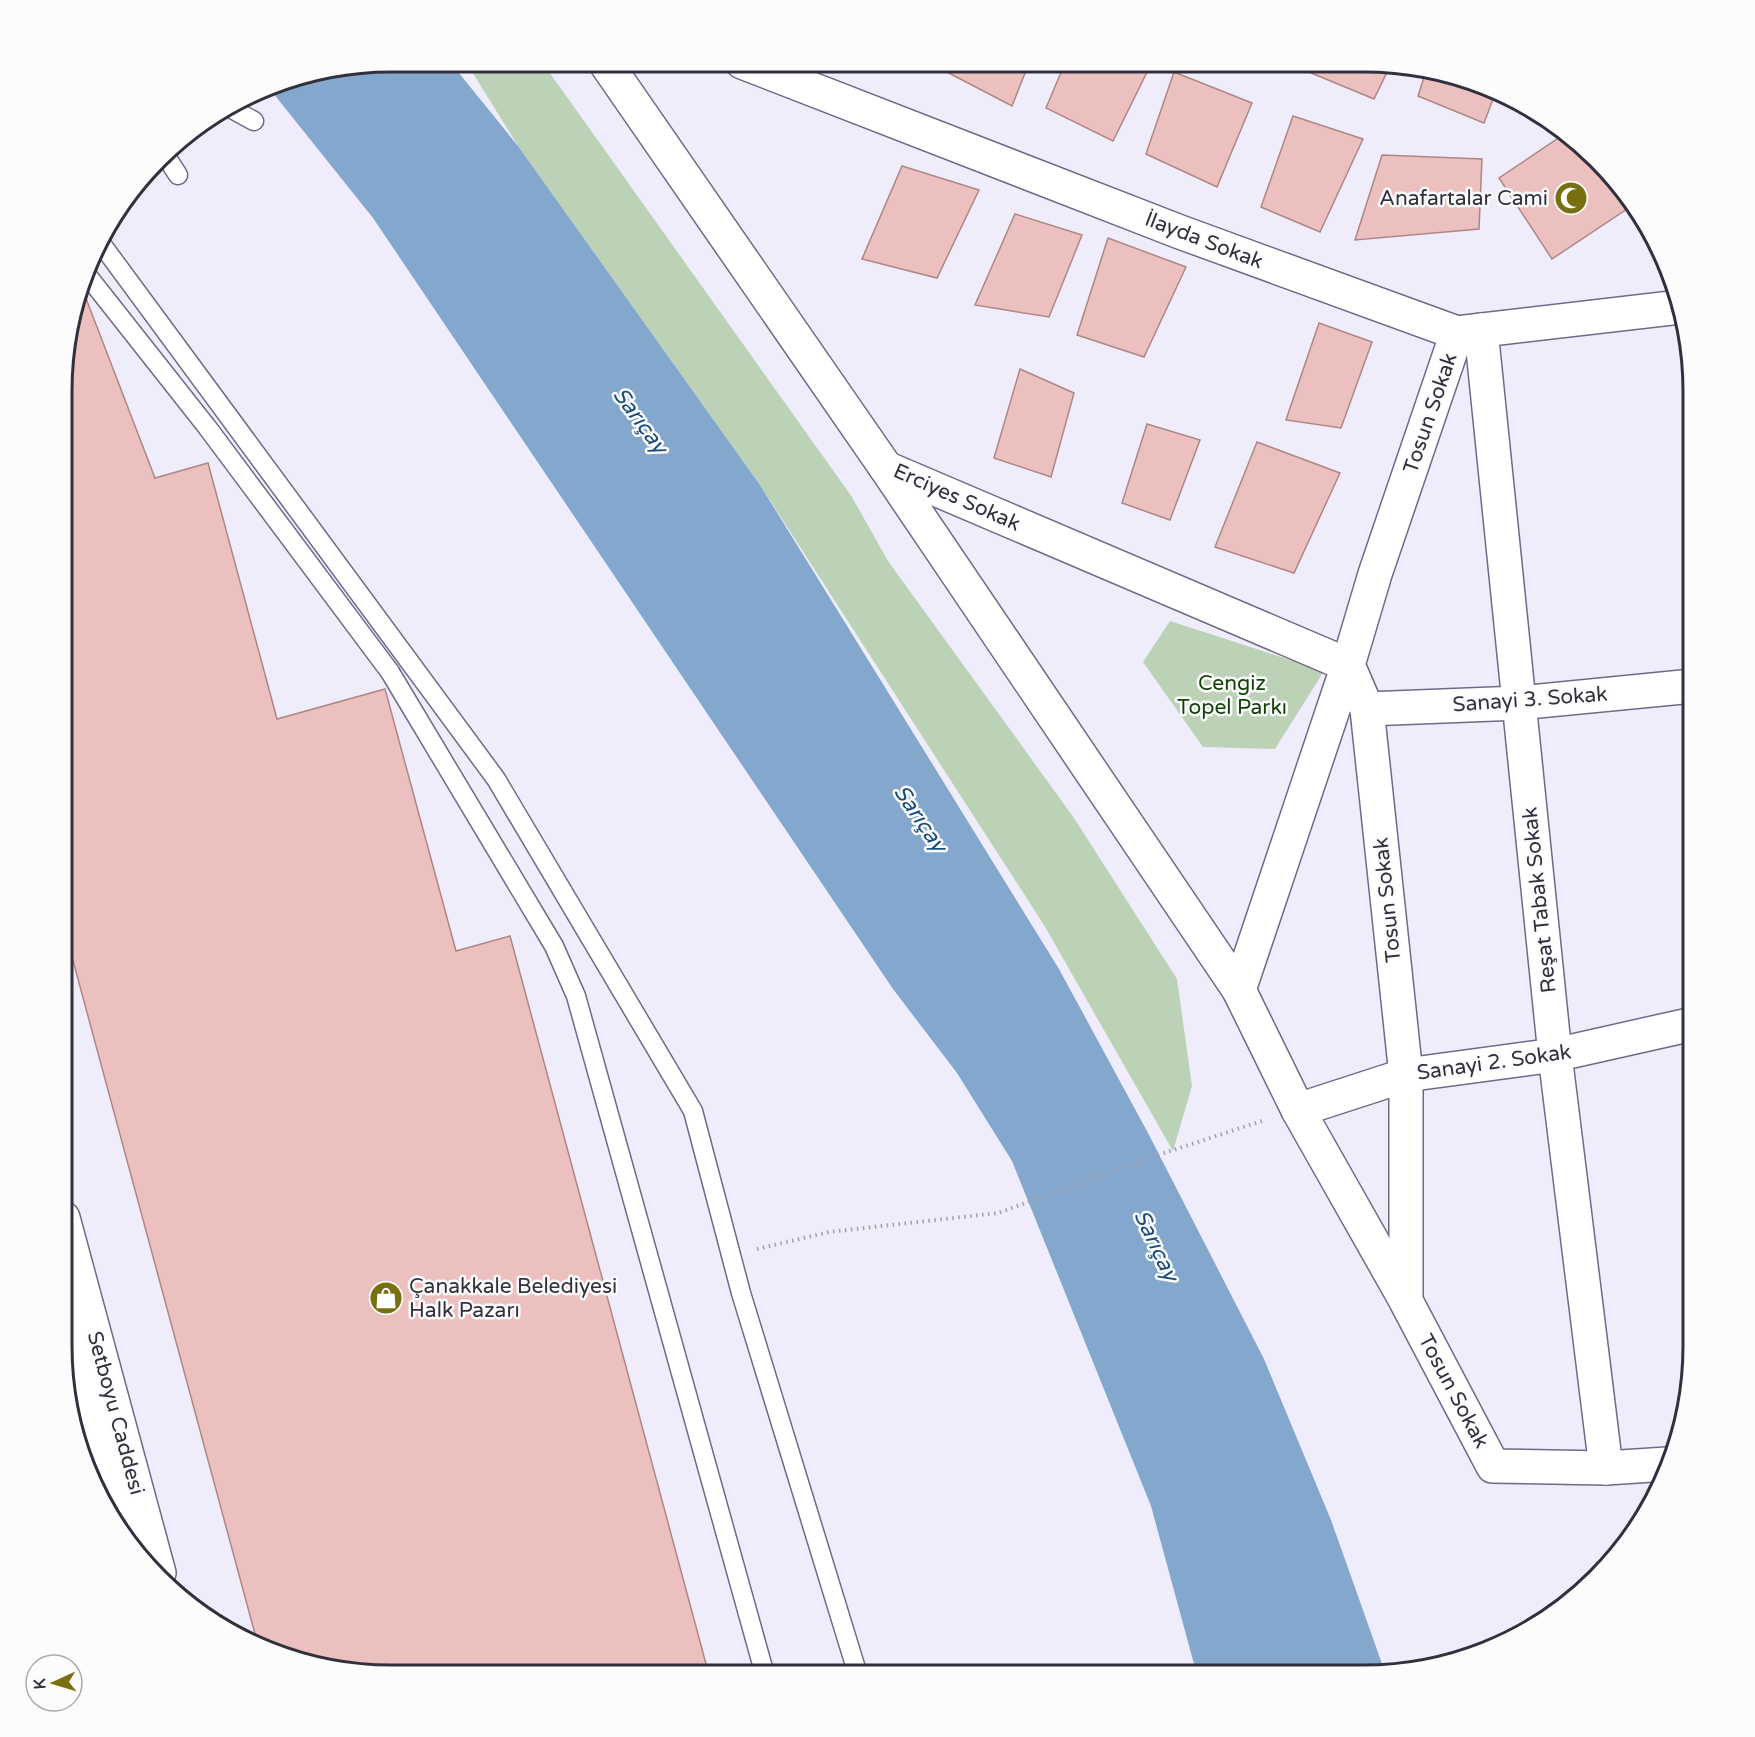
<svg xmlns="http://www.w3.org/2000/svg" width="1755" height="1737" font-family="'Varela Round',sans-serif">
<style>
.green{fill:#bcd2b7}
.water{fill:#84a8cd}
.building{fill:#ebc0be;stroke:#ae8785;stroke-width:1.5}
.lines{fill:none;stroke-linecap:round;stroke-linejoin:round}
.lane-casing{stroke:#706988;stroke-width:21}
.street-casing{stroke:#706988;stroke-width:36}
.secondary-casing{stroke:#706988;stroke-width:36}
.path{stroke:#a29fad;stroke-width:4;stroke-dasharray:1.5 4.5;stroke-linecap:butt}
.lane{stroke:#fff;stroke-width:18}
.street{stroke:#fff;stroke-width:33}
.secondary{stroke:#fff;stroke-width:33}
.labels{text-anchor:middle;stroke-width:5;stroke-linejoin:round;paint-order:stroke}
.poi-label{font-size:21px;fill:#33303e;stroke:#fcfcfc;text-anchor:end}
.street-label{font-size:21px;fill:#33303e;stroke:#fcfcfc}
.park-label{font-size:21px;fill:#113f07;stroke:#fcfcfc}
.water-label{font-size:22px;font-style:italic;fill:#194d7e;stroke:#fcfcfc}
.rim{fill:none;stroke:#33303e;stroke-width:3}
</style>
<rect width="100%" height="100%" fill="#efecfb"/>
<!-- green -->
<g class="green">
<path d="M466,62H542L852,497L888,561L1074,818L1177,979L1192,1086L1173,1151L1044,925L760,485L518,146Z"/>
<path d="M1170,621L1324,671L1275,749L1203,747L1143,662Z"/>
</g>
<!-- water -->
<path class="water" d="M391,62H450L518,146L760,485L1059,969L1148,1133L1264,1359L1331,1520L1386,1675H1197L1151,1506L1012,1161L957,1073L893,989L373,218L269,88L284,79Z"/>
<!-- building -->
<g class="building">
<path d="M945,63H1029L1012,106L943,70Z"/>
<path d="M1065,63L1151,64L1113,141L1046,108Z"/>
<path d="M1306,64H1391L1374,99L1304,70Z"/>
<path d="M1426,71L1495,94L1484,123L1418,96Z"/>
<path d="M1174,72L1252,103L1217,187L1146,154Z"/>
<path d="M1293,116L1363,139L1320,232L1261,207Z"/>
<path d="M1563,135L1626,191L1633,205L1552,259L1499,178Z"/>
<path d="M1382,155L1482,159L1479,229L1355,240Z"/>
<path d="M902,166L979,190L937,278L862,259Z"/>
<path d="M1015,214L1082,235L1049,317L975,305Z"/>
<path d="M1108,238L1186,267L1144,357L1077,335Z"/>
<path d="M82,288L155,478L208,463L277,719L385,689L456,951L510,936L709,1675H369L305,1664L258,1645L65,931L68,327Z"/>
<path d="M1319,323L1372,342L1341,428L1286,420Z"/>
<path d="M1020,369L1074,393L1051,477L994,458Z"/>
<path d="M1147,424L1200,440L1170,520L1122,503Z"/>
<path d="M1257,442L1340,473L1294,573L1215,547Z"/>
</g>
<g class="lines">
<defs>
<g id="lane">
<path d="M232,109L254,121"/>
<path d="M163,157L167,158L178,175"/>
<path d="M100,242L496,779L693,1111L741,1293L858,1675"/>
<path d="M87,275L207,427L390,672L554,946L576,996L765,1675"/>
</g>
<g id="street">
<path d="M605,62L886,468L1348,665L1239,990"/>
<path d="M742,62L1180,232L1457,333L1680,307"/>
<path d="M1481,330L1555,1055L1606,1468"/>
<path d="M1457,333L1375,574L1348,665L1367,709L1406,1075V1301L1493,1466L1606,1468L1667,1464"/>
<path d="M886,468L1239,990L1298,1110L1405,1299"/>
<path d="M1367,709L1519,703L1693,686"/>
<path d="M1298,1110L1406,1075L1555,1055L1693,1024"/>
</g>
<g id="secondary">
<path d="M63,1218L159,1573"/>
<path d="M62,1325L117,1523"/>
</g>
</defs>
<!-- lane casing -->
<use href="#lane" class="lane-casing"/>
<!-- street casing -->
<use href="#street" class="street-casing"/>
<!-- secondary casing -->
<use href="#secondary" class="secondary-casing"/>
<!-- path -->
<path class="path" d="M757,1249L829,1232L998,1213L1158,1155L1265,1120"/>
<!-- lane -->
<use href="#lane" class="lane"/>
<!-- street -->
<use href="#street" class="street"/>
<!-- secondary -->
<use href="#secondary" class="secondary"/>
</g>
<!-- icons -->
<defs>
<symbol id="mosque-disc" viewBox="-11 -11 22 22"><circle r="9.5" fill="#787010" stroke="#fcfcfc"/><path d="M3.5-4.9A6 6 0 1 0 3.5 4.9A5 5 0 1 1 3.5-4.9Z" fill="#fff"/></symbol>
<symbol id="shop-disc" viewBox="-11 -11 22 22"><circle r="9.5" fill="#787010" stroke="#fcfcfc"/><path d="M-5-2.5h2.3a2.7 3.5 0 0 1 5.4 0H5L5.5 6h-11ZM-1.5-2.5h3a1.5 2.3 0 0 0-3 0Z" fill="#fff"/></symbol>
</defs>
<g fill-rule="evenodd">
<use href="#mosque-disc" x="1552" y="179" width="38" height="38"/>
<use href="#shop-disc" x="367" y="1279" width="38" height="38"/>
</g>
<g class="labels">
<!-- poi labels -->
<g class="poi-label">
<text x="1548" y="205">Anafartalar Cami</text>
<text x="409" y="1293" text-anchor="start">Çanakkale Belediyesi<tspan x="409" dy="24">Halk Pazarı</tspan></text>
</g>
<!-- street labels -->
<g class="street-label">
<text transform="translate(1204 240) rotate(21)" y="7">İlayda Sokak</text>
<text transform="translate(1430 413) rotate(-71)" y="7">Tosun Sokak</text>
<text transform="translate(957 497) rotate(24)" y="7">Erciyes Sokak</text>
<text transform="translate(1530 699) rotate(-4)" y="7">Sanayi 3. Sokak</text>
<text transform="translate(1387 900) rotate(-96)" y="7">Tosun Sokak</text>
<text transform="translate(1539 900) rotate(-96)" y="7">Reşat Tabak Sokak</text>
<text transform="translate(1494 1062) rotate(-8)" y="7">Sanayi 2. Sokak</text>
<text transform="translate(1454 1391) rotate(62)" y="7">Tosun Sokak</text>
<text transform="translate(116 1413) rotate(75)" y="7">Setboyu Caddesi</text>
</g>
<!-- park labels -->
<g class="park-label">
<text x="1232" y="690">Cengiz<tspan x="1232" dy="24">Topel Parkı</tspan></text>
</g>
<!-- water labels -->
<g class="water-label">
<text transform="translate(641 420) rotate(54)" y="8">Sarıçay</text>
<text transform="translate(921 818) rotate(56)" y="8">Sarıçay</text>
<text transform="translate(1157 1245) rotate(65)" y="8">Sarıçay</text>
</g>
</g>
<!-- crop -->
<path d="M0 0H1755V1737H0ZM391 72H1364A319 319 0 0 1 1683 391V1346A319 319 0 0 1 1364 1665H391A319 319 0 0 1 72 1346V391A319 319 0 0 1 391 72Z" fill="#fcfcfc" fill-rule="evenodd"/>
<path class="rim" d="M391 72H1364A319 319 0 0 1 1683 391V1346A319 319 0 0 1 1364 1665H391A319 319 0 0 1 72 1346V391A319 319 0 0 1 391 72Z"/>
<!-- north arrow -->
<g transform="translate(54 1683) rotate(266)"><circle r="28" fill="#fcfcfc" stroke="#acaab0" stroke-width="1.5"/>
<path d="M0-4.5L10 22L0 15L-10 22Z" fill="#787010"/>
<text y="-9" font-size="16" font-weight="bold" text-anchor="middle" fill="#33303e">K</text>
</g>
</svg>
